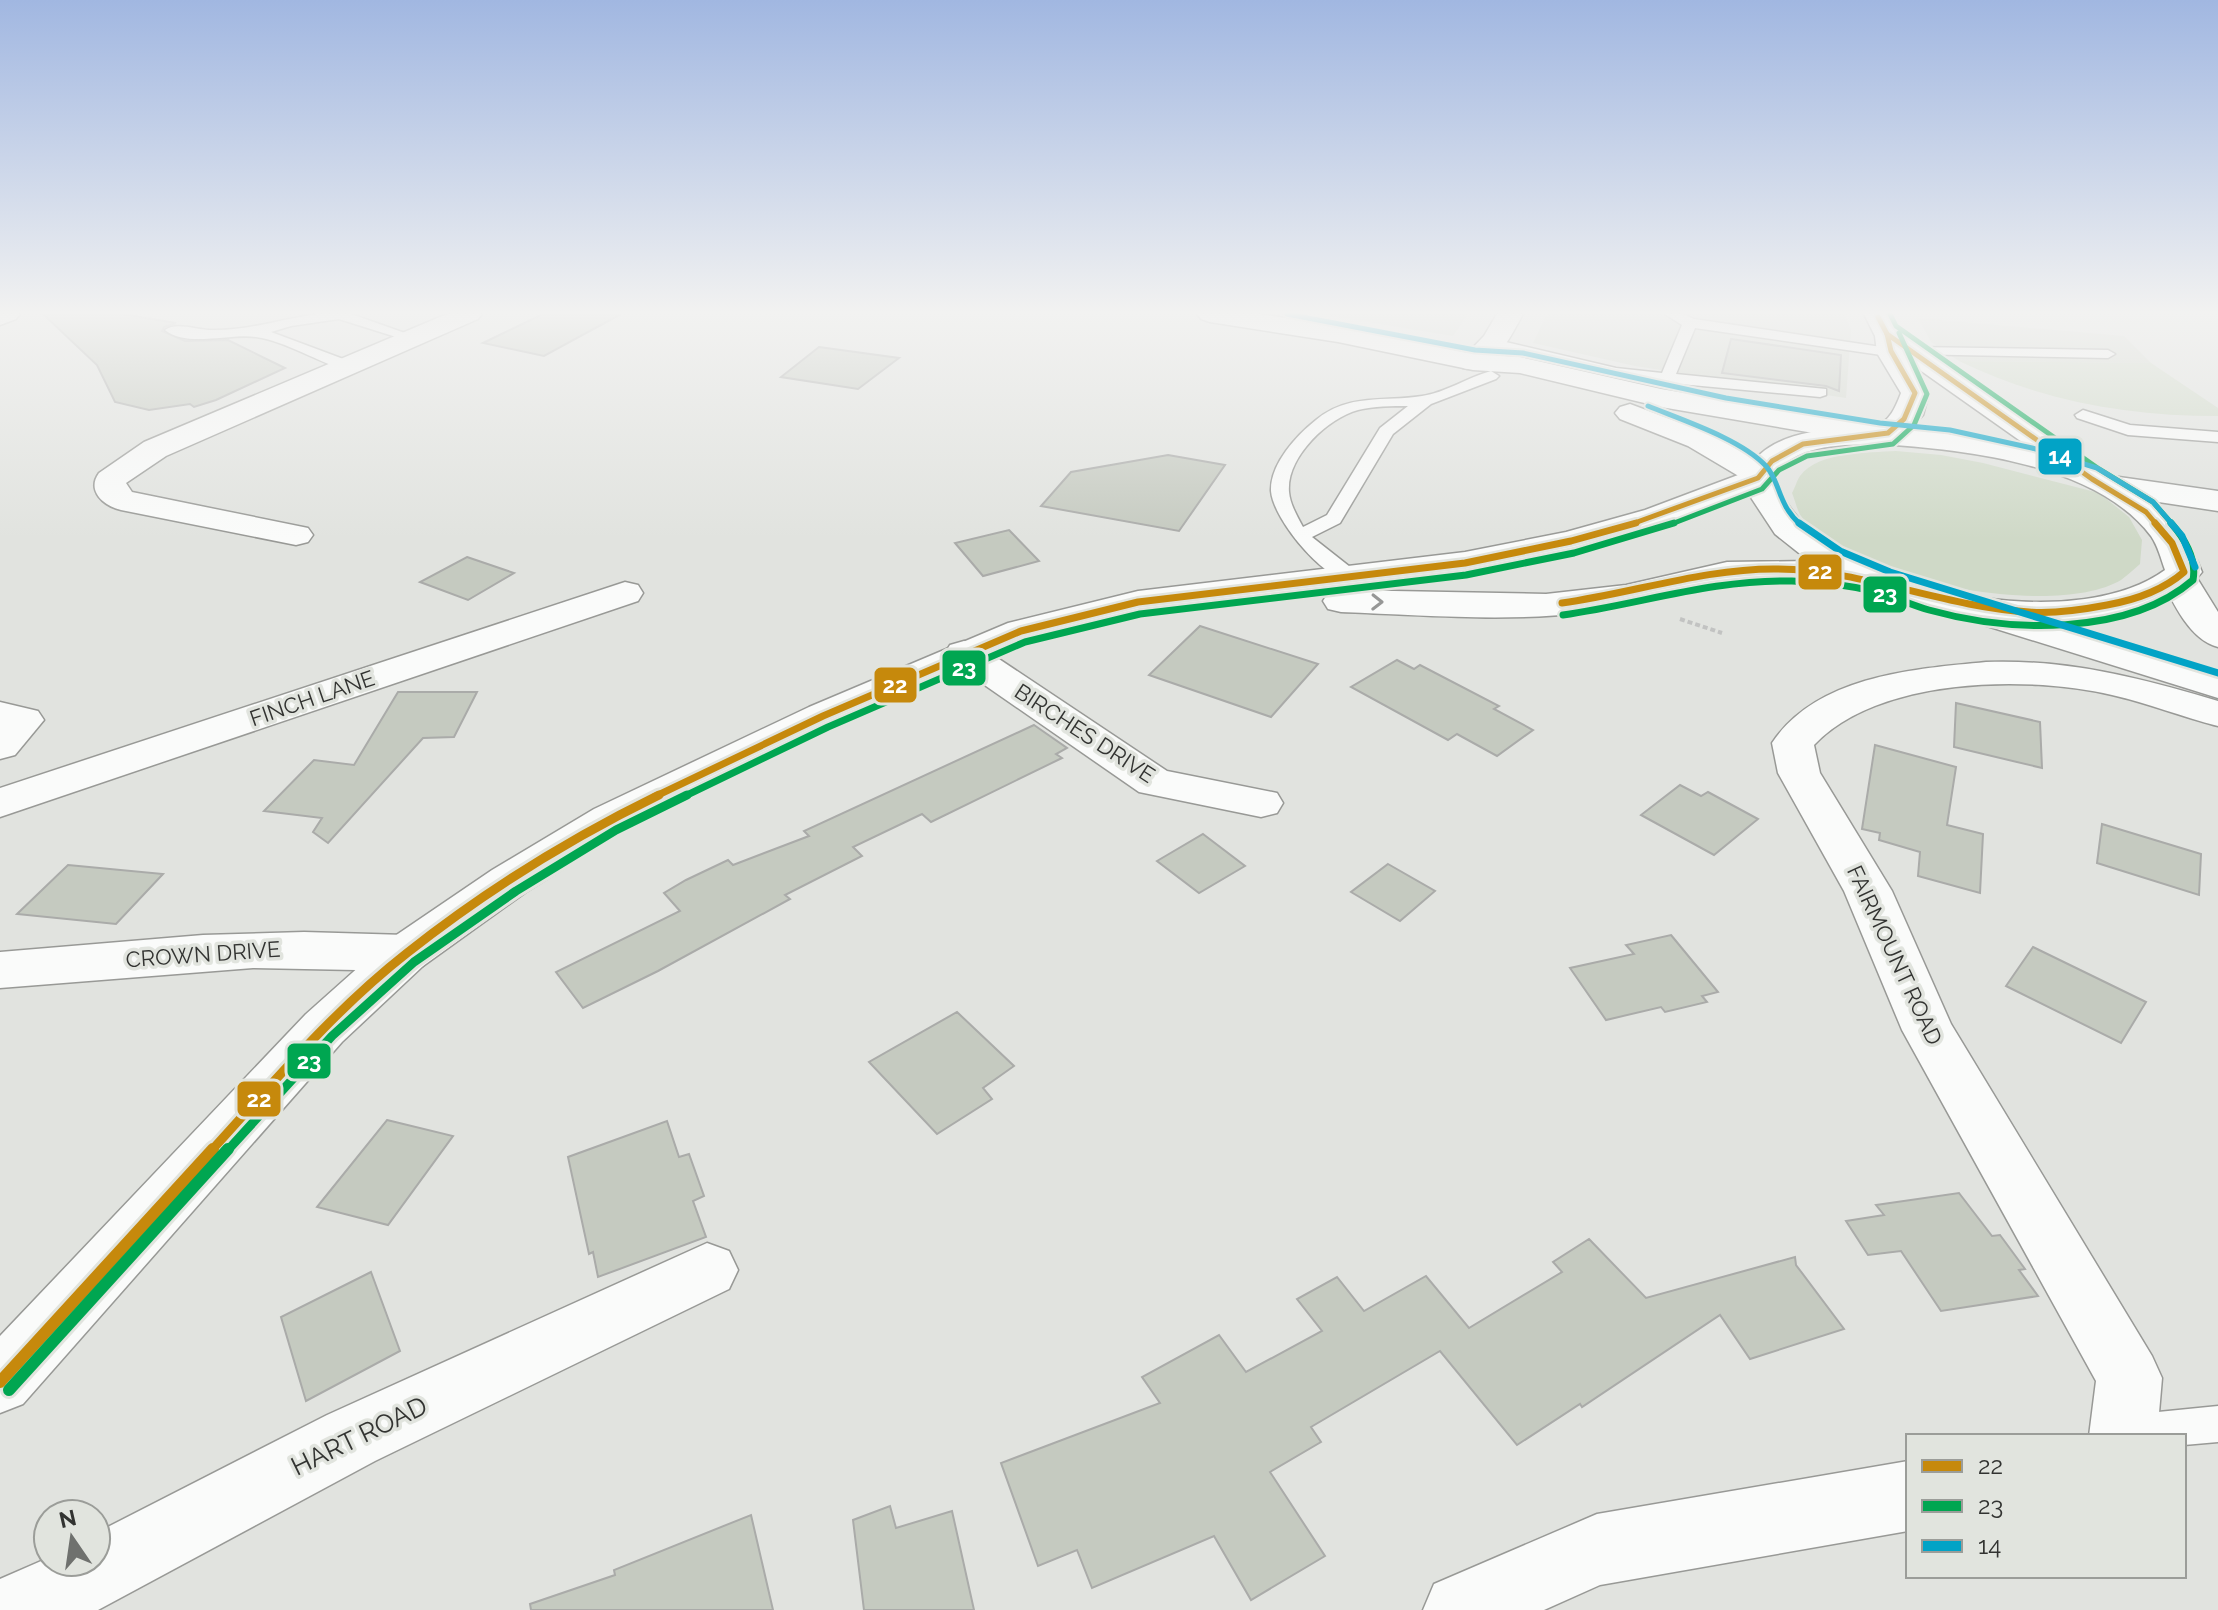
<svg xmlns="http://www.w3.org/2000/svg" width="2218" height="1610" font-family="Raleway,sans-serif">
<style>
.built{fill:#d3d8ce}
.green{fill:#cfd9c7}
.building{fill:#c5cac0;stroke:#aaaba9;stroke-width:2}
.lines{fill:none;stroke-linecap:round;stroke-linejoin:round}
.service-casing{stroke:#989996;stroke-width:3}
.minor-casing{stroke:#989996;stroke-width:3}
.secondary-casing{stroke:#989996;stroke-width:3}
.primary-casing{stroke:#989996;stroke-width:3}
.path{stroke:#c2c3c2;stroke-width:4;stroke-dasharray:5 3;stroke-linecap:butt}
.service{fill:#fafbfa;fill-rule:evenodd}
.minor{fill:#fafbfa;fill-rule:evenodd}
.secondary{fill:#fafbfa;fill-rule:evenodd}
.primary{fill:#fafbfa;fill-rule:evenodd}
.bus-1-far3-casing{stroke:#e1e4de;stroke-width:9}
.bus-1-far2-casing{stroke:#e1e4de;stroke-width:12}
.bus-1-far1-casing{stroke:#e1e4de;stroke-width:15}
.bus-1-casing{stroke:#e1e4de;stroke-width:18}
.bus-2-far3-casing{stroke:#e1e4de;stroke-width:9}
.bus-2-far2-casing{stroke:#e1e4de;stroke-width:12}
.bus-2-far1-casing{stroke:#e1e4de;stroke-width:15}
.bus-2-casing{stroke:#e1e4de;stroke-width:18}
.bus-3-far1-casing{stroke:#e1e4de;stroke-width:9}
.bus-3-casing{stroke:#e1e4de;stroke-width:12}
.bus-1-far3{stroke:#c6890c;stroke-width:5}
.bus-1-far2{stroke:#c6890c;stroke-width:7}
.bus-1-far1{stroke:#c6890c;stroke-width:9}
.bus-1{stroke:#c6890c;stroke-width:12}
.bus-2-far3{stroke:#00a651;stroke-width:5}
.bus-2-far2{stroke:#00a651;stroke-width:7}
.bus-2-far1{stroke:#00a651;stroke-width:9}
.bus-2{stroke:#00a651;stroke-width:12}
.bus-3-far1{stroke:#02a3c6;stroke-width:5}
.bus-3{stroke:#02a3c6;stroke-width:7}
.oneway{stroke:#969796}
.labels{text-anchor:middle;stroke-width:7;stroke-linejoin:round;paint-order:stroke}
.street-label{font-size:22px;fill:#323331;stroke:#e1e4de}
.near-street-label{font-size:26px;fill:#323331;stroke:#e1e4de}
.line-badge{stroke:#e1e4de;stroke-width:3}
.badge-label{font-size:22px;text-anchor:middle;font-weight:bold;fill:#fff}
</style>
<rect width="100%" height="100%" fill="#e1e3df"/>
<!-- built -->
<g class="built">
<path d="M1319,314H1468L1453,336Z"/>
<path d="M1547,314H1845L1851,330L1846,398L1635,366L1533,343Z"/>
<path d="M1918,318L2124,336L2151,363L1959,361L1931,342Z"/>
</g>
<!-- green -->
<g class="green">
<path d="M1959,361L2151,363L2218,408V416C2128,416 2041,401 1959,361Z"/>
<path d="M1896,451L1941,455L1983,463L2099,493L2129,517L2142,540L2140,564C2134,569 2128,575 2121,580C2054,620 1846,580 1801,516C1797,510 1795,500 1792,493C1795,488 1797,480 1800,476C1819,451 1868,453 1896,451Z"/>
</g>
<!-- building -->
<g class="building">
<path d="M43,314H122L176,323L164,327L162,331L185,341L228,340L285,368L216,400L194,407L190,404L149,410L115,402L97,365Z"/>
<path d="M543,314H621L544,356L483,343Z"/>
<path d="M1731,339L1841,355L1839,391L1826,386L1722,373Z"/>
<path d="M819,347L899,358L858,389L781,377Z"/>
<path d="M1168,455L1225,465L1179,531L1041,506L1071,472Z"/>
<path d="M1009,530L1039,561L983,576L955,543Z"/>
<path d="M467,557L514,573L468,600L420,582Z"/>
<path d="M1200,626L1318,664L1271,717L1149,675Z"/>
<path d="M1397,660L1414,669L1420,665L1499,706L1494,709L1533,730L1497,756L1457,734L1448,740L1351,687Z"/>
<path d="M398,692H477L454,737L423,738L328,843L313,832L322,818L264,811L314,760L354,765Z"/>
<path d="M1956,703L2040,722L2042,768L1954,747Z"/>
<path d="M1034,725L1067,748L1056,754L1062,758L931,822L922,814L853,847L862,856L785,895L790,899L658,971L583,1008L556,972L680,911L664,893L686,880L728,860L733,865L809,836L804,831Z"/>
<path d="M1875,745L1956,767L1947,825L1983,834L1980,893L1918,876L1920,852L1879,840L1880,833L1862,829Z"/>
<path d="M1680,785L1701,796L1708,792L1758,819L1714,855L1641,815Z"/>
<path d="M2102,824L2201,854L2199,895L2097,863Z"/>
<path d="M1203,834L1245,866L1199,893L1157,861Z"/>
<path d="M1388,864L1435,891L1400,921L1351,892Z"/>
<path d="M68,865L163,874L116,924L17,914Z"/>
<path d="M1671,935L1718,992L1702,996L1707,1002L1665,1012L1661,1007L1606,1020L1570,968L1634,954L1626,945Z"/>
<path d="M2033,947L2146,1002L2121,1043L2006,986Z"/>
<path d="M957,1012L1014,1066L983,1088L992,1099L937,1134L869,1062Z"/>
<path d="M387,1120L453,1136L388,1225L317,1207Z"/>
<path d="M667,1121L679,1157L689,1154L704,1196L693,1201L706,1237L598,1277L593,1252L589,1254L568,1157Z"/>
<path d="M1959,1193L1992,1236L2000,1235L2025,1269L2019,1270L2038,1296L1941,1311L1901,1251L1868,1255L1846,1221L1884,1215L1876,1205Z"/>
<path d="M1589,1239L1646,1298L1795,1257L1796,1265L1844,1329L1750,1359L1720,1315L1582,1407L1580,1404L1517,1445L1440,1351L1311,1427L1321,1442L1270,1472L1325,1556L1251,1600L1214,1536L1092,1588L1077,1550L1038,1566L1001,1463L1160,1403L1142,1377L1219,1335L1246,1372L1322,1331L1297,1299L1337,1277L1364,1311L1426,1276L1469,1328L1562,1272L1553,1262Z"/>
<path d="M371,1272L400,1351L306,1401L281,1317Z"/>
<path d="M890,1506L896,1528L952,1511L974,1610H864L853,1520Z"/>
<path d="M751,1515L773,1610H531L530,1604L615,1575L614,1570Z"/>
</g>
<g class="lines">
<defs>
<g id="service">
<path d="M317,314H351L419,338L412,342L339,319L291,326L271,332L354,363V369L349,371C319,363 286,341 256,337C230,333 187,348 165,330C177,321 199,331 215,330C250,330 282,319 317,314Z"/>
<path d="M1665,314H1683L1694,319L1888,348L1895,352L1888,356L1695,328L1676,374L1826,389V395L1820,397L1616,378L1488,346L1486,343L1493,339L1616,368L1662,373L1682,325Z"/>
<path d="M1912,347L2108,350L2115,354L2108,358L1907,354V348Z"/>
<path d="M1491,371L1499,376L1496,379L1431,404L1393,434L1340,523L1312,537L1359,574L1362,578L1359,582C1330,589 1273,520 1271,491C1270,464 1297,435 1316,420C1348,393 1384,402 1422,396C1445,393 1468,377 1491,371ZM1408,406L1380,428L1327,515L1303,527C1297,516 1290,504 1289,492C1286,457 1328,418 1358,410C1374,406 1392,406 1408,406Z"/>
<path d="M2083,410L2130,425L2218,432V442L2128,435L2077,418L2075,415Z"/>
<path d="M2218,1406V1442L2184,1445V1436H2111L2110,1433L2115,1420L2128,1415Z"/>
</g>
<g id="minor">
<path d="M0,314H20L16,319L0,325Z"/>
<path d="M447,314H482L478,319L166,456L126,483L132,492L308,528L313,535L308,542L296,545L121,510C104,506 86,491 99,473L144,442Z"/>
<path d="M1497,314H1523C1511,336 1493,375 1463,368L1459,362L1484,336Z"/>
<path d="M625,582L638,585L643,593L638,601L0,817V788Z"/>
<path d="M964,641L978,645L1167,771L1277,793L1283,803L1277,813L1261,817L1139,792L950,661L945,653L950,645Z"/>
<path d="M1986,662C2068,659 2140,678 2218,701V726C2182,717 2148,703 2112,695C2027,675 1878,677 1814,745L1820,773L1892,891L1951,1024L2152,1356L2162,1378L2157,1436H2089L2096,1381L1902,1030L1844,891L1778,773L1772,743C1817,676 1912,669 1986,662Z"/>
<path d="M0,702L38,711L44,720L15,755L0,759Z"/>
<path d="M304,932L406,935L423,940L431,953L423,966L406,971L253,968L0,988V952L203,935Z"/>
<path d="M707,1243L729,1251L738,1270L729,1289L375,1461L98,1610H0V1579L48,1558V1562H96V1533L327,1415Z"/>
<path d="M1908,1461V1531L1600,1585L1544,1610H1423L1434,1584L1597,1514Z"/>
</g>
<g id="secondary">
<path d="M1197,314H1260L1338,326L1473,354L1520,357L1661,389L1878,426L1889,429L1893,435L1889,441L1878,444L1661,407L1520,373L1473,370L1338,342L1210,322L1201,319Z"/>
<path d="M1630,404L1710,434L1769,467L1774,474L1769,481L1758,484L1747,481L1688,446L1620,419L1615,413L1620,407Z"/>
<path d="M2179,567L2192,570L2218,612V647C2190,640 2173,603 2161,578L2166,570Z"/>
<path d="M1955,593L2218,673V698L1942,612L1937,604L1942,596Z"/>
</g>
<path id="primary" d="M1864,314H1890L1898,329L2075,451L2080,458L2077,462L2112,476L2218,491V511L2152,501C2176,522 2190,542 2202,572C2185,596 2156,604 2129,611C2058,629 1984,625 1914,606C1895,600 1876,590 1857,586C1833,581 1786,580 1761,580C1700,582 1643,606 1583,613C1503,622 1421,615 1341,612L1328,609L1323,601L1328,593L1341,590L1546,594L1626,585L1727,562L1809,561L1775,534L1748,493L1669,524L1571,551L1465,574L1138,613L1034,639L837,725L626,829L526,892L423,966L342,1042L23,1404L0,1413V1336L306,1014L389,940L492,870L594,809L809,707L1008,623L1138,591L1465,552L1566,532L1645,510L1746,472C1765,437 1808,431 1844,428C1854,427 1866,428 1875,426C1890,422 1896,406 1901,393L1877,353L1875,336ZM1910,363L2029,447L1911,428L1923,415L1929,393ZM1878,444C1962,449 2096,463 2151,536C2158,546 2161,559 2165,570C2080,632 1883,596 1808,528C1792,514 1782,497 1774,478C1792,443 1844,445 1878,444Z"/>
</defs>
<!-- service casing -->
<use href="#service" class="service-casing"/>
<!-- minor casing -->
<use href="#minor" class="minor-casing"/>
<!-- secondary casing -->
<use href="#secondary" class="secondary-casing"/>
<!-- primary casing -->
<use href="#primary" class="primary-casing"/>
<!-- path -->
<path class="path" d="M1680,619L1722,633"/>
<!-- service -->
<use href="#service" class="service"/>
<!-- minor -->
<use href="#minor" class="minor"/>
<!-- secondary -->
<use href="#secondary" class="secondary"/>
<!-- primary -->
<use href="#primary" class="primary"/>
<defs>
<g id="bus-1-far3">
<path d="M1878,317L1887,334L2092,479L2146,512L2157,525"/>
<path d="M1629,525L1758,478L1772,461L1803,444L1888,433L1904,419L1915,393L1891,351L1887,334"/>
</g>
<g id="bus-1-far2">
<path d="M1562,603C1634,593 1705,568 1778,569C1864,570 1943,607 2029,612C2055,614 2081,610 2107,605C2135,600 2162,591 2184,572L2172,543L2155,523"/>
<path d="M654,797L823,716L1021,631L1138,602L1465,563L1571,541L1636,523"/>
</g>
<path id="bus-1-far1" d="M211,1151C273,1083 334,1010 407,953C484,892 571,838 659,795"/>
<path id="bus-1" d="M0,1382L213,1149"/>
<g id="bus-2-far3">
<path d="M1890,314L1896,326L2099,469L2153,502L2173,525"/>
<path d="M1669,525L1762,489L1779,470L1807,456L1893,444L1914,425L1927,394L1899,333"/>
</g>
<g id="bus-2-far2">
<path d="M1563,615C1640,604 1714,579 1792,581C1821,582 1849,585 1877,592C1895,597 1911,605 1929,610C2008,632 2127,637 2193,580C2197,559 2184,538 2171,523"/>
<path d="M683,797L828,727L1025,642L1140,614L1466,575L1574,553L1674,523"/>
</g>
<path id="bus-2-far1" d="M227,1151L332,1036L414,962L516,891L616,830L687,795"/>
<path id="bus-2" d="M9,1390L228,1149"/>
<g id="bus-3-far1">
<path d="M1287,314L1475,350L1523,353L1726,398L1880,423L1950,430L2032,448L2097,468L2153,502L2173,525"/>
<path d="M1648,406C1682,420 1741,439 1766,466C1781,483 1777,504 1801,525"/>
</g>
<g id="bus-3">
<path d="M1799,523L1840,551L1890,572L2218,673"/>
<path d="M2171,523L2182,536L2195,567"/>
</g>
</defs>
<!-- bus-1-far3 casing -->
<use href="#bus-1-far3" class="bus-1-far3-casing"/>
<!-- bus-1-far2 casing -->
<use href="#bus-1-far2" class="bus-1-far2-casing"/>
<!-- bus-1-far1 casing -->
<use href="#bus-1-far1" class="bus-1-far1-casing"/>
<!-- bus-1 casing -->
<use href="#bus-1" class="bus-1-casing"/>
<!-- bus-2-far3 casing -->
<use href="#bus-2-far3" class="bus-2-far3-casing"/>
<!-- bus-2-far2 casing -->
<use href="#bus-2-far2" class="bus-2-far2-casing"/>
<!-- bus-2-far1 casing -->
<use href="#bus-2-far1" class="bus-2-far1-casing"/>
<!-- bus-2 casing -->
<use href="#bus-2" class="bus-2-casing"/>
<!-- bus-3-far1 casing -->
<use href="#bus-3-far1" class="bus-3-far1-casing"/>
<!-- bus-3 casing -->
<use href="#bus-3" class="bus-3-casing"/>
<!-- bus-1-far3 -->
<use href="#bus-1-far3" class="bus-1-far3"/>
<!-- bus-1-far2 -->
<use href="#bus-1-far2" class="bus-1-far2"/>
<!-- bus-1-far1 -->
<use href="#bus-1-far1" class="bus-1-far1"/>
<!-- bus-1 -->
<use href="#bus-1" class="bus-1"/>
<!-- bus-2-far3 -->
<use href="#bus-2-far3" class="bus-2-far3"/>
<!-- bus-2-far2 -->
<use href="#bus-2-far2" class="bus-2-far2"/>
<!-- bus-2-far1 -->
<use href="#bus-2-far1" class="bus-2-far1"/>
<!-- bus-2 -->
<use href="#bus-2" class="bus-2"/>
<!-- bus-3-far1 -->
<use href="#bus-3-far1" class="bus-3-far1"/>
<!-- bus-3 -->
<use href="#bus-3" class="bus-3"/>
</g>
<!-- one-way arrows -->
<defs><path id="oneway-chevron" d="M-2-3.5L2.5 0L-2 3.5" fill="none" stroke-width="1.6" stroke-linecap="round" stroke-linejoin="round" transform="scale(2)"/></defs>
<use class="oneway" href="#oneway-chevron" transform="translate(1377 602) rotate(1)"/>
<!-- sky -->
<linearGradient id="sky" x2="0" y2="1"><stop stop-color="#a1b7e1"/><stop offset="0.58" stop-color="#f2f2f1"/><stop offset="1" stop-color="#f2f2f1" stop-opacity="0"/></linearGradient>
<rect width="2218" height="539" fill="url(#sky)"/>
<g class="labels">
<!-- street labels -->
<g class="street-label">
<text transform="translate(312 698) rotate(-19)" y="8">FINCH LANE</text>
<text transform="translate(1085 733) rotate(33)" y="8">BIRCHES DRIVE</text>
<text transform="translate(203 954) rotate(-4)" y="8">CROWN DRIVE</text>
<text transform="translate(1895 955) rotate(65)" y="8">FAIRMOUNT ROAD</text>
</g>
<!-- near-street labels -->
<g class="near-street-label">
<text transform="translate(359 1436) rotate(-26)" y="9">HART ROAD</text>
</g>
</g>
<g class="line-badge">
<rect x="2037" y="437" width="46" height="39" rx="8" fill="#02a3c6"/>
<rect x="1797" y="553" width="46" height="38" rx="8" fill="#c6890c"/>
<rect x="1862" y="575" width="46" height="39" rx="8" fill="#00a651"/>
<rect x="941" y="649" width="46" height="38" rx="8" fill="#00a651"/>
<rect x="873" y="666" width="45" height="38" rx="8" fill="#c6890c"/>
<rect x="286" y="1042" width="46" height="38" rx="8" fill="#00a651"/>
<rect x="236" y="1080" width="46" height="38" rx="8" fill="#c6890c"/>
</g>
<g class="badge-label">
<text x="2060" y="464">14</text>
<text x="1820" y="579">22</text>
<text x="1885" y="602">23</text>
<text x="964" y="676">23</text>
<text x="895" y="693">22</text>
<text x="309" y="1069">23</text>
<text x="259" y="1107">22</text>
</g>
<!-- legend -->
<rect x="1906" y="1434" width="280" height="144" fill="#e1e4de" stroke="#9b9d99" stroke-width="2"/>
<rect x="1922" y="1460" width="40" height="12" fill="#c6890c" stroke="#9b9d99" stroke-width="2"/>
<text x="1978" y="1474" font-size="24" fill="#323331">22</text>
<rect x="1922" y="1500" width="40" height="12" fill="#00a651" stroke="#9b9d99" stroke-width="2"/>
<text x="1978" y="1514" font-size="24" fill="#323331">23</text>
<rect x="1922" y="1540" width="40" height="12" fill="#02a3c6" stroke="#9b9d99" stroke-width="2"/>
<text x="1978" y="1554" font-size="24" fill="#323331">14</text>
<!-- north arrow -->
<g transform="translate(72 1538) rotate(347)"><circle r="38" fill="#e1e4de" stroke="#9b9d99" stroke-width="2"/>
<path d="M0-6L14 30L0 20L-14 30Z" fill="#6f716e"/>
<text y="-12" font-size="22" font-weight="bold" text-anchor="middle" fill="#323331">N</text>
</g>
</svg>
